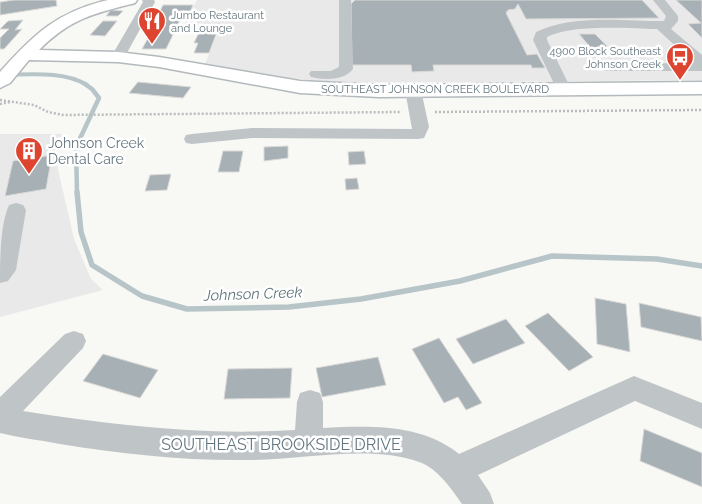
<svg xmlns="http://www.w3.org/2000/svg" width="702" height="504" font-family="Raleway,sans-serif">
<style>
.built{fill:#e9e9e9}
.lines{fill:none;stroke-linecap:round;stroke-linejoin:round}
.stream-far2{stroke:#b7c5c8;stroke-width:4}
.stream-far1{stroke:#b7c5c8;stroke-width:4.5}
.stream{stroke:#b7c5c8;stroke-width:5.5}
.building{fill:#a6b0b5;stroke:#dad9d8}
.major-casing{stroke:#b3b9bc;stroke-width:3}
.path{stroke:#babdbf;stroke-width:2.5;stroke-dasharray:2 2;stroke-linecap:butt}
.minor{fill:#bfc4c7;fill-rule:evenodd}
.major{fill:#fff;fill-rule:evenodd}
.labels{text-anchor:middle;stroke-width:5;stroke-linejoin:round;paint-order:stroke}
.far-poi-label{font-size:11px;fill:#64767f;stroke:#fff;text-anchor:start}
.far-street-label{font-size:11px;fill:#64767f;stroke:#fff}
.poi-label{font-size:14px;fill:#64767f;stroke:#fff;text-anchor:start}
.water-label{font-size:15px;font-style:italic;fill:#5f767a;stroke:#fff}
.near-street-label{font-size:16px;fill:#64767f;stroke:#fff}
</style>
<rect width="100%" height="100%" fill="#f8f8f5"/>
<!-- built -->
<g class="built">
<path d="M197,0H702V80L349,83L275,77L205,64L221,24L185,23Z"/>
<path d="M0,134H62L54,152L74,239L91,279L103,290L0,317Z"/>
</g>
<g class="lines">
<!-- stream-far2 -->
<path class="stream-far2" d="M0,75C27,75 63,70 87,85"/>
<!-- stream-far1 -->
<path class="stream-far1" d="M77,193L76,147L99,98L92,89L85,84"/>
<!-- stream -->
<path class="stream" d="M77,192L81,232L92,265L142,296L187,309L289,307L361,299L460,281L552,256L657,259L702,266"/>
</g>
<!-- building -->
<g class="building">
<path d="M14,0H56L57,6L0,15V2Z"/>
<path d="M355,0H642L659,18L526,19L518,4L515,9L508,10L506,13L527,55L537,54L545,68H532L531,65H433L434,71L412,72L411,65H352L351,4Z"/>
<path d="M676,0H702V38L688,24L701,23Z"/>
<path d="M163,5H193L190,12H184L166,49H142L162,13H159Z"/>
<path d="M111,10L123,11L118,16H106Z"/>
<path d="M23,20L15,30L22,29L4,49H0V38L9,29H0L8,21Z"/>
<path d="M103,21H117L105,36L90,35Z"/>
<path d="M203,24H220L209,53H194L198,43H194Z"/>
<path d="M579,34H595L608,47L591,48Z"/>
<path d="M138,82L191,87L183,98L129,93Z"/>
<path d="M288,146V158L264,161V147Z"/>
<path d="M223,151H243L239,172H218Z"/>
<path d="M364,151L366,164L349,165L348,152Z"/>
<path d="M52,155L46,189L5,196L13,161Z"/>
<path d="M171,174L167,190L145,191L150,175Z"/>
<path d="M357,178L359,189L346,190L345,179Z"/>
<path d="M595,298L626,304L630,352L597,344Z"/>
<path d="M639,303L701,317L702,341L641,327Z"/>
<path d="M548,313L593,357L569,371L525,326Z"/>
<path d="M506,319L525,343L473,364L456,339Z"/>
<path d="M439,338L482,403L466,410L458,397L444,403L412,349Z"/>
<path d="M103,354L158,370L140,398L83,381Z"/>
<path d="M378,357L386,385L322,397L316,368Z"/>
<path d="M292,368L290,398L224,399L228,369Z"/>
<path d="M644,429L702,453V487L640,461Z"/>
</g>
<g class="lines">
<defs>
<path id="major" d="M108,0H137L135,3C93,14 71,18 39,50L118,52L159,57L300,81L379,85L702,82V94L379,97L300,93L159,67L118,62L29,60L10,83L0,88V72C34,34 57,12 108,0Z"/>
</defs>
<!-- major casing -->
<use href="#major" class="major-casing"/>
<!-- path -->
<g class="path">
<path d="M0,100L34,105L48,112L63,115L401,112"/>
<path d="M0,104L10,102"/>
<path d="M435,112L702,110"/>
</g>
<!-- minor -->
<g class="minor">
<path d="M142,0H154L155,2L123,60H113L111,57L143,2Z"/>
<path d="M339,0H351L353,69C344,81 324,80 311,77L309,74L311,71H331L339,67Z"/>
<path d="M653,0H665L678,16V21L671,29L702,55V71H604L602,68L604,65L609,64L694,63L657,29C628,28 572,24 547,37V40L571,89L568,92H558L533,40L536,32C571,14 626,21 664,21L666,16Z"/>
<path d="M413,85L418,87L421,90L429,127L424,138L418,139L252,138L192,144L186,143L184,139L186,135L192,134L252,128L412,129L405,90L408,87Z"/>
<path d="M16,203L23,205L26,210L16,270L8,281L0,283C0,260 0,225 9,205Z"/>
<path d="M74,331L83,334L86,341L83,348L23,411C113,425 203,436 295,430L297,402L300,393L310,390L320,393L323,402V428C369,426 420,423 459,454L634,376L702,403V429L635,401L478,475L490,493L494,504H462C451,488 437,468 419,462C371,444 300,460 249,460C185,461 123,454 60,444C40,440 20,438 0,433V397L65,334Z"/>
</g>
<!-- major -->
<use href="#major" class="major"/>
</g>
<!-- icons -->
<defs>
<symbol id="restaurant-pin" viewBox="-11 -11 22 30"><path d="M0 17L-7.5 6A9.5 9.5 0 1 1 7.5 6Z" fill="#dd4530" stroke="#fff"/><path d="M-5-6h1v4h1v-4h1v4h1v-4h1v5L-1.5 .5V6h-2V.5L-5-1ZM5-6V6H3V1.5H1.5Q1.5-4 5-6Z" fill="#fff"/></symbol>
<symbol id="bus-pin" viewBox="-11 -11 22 30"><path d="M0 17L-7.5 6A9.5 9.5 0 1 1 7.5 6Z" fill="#dd4530" stroke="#fff"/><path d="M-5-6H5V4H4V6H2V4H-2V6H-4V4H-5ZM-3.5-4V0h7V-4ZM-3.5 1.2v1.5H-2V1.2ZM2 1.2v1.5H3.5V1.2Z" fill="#fff"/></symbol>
<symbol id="building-pin" viewBox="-11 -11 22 30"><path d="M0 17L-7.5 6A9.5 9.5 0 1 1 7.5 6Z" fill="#dd4530" stroke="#fff"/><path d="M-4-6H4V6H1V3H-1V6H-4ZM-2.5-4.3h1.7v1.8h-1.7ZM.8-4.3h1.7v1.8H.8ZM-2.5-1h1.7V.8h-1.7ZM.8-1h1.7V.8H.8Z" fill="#fff"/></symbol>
</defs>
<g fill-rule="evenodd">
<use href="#restaurant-pin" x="136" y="5" width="32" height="43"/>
<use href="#bus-pin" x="664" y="41" width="32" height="43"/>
<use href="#building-pin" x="13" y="135" width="32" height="43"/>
</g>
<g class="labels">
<!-- far-poi labels -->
<g class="far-poi-label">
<text x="171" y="19">Jumbo Restaurant<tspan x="171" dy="13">and Lounge</tspan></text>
<text x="661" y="55" text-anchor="end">4900 Block Southeast<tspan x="661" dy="13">Johnson Creek</tspan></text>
</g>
<!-- far-street labels -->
<g class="far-street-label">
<text x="435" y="93">SOUTHEAST JOHNSON CREEK BOULEVARD</text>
</g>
<!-- poi labels -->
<g class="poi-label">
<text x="48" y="148">Johnson Creek<tspan x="48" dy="16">Dental Care</tspan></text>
</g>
<!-- water labels -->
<g class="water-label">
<text transform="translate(253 294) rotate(-2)" y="5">Johnson Creek</text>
</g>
<!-- near-street labels -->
<g class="near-street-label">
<text x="281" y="450">SOUTHEAST BROOKSIDE DRIVE</text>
</g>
</g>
</svg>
